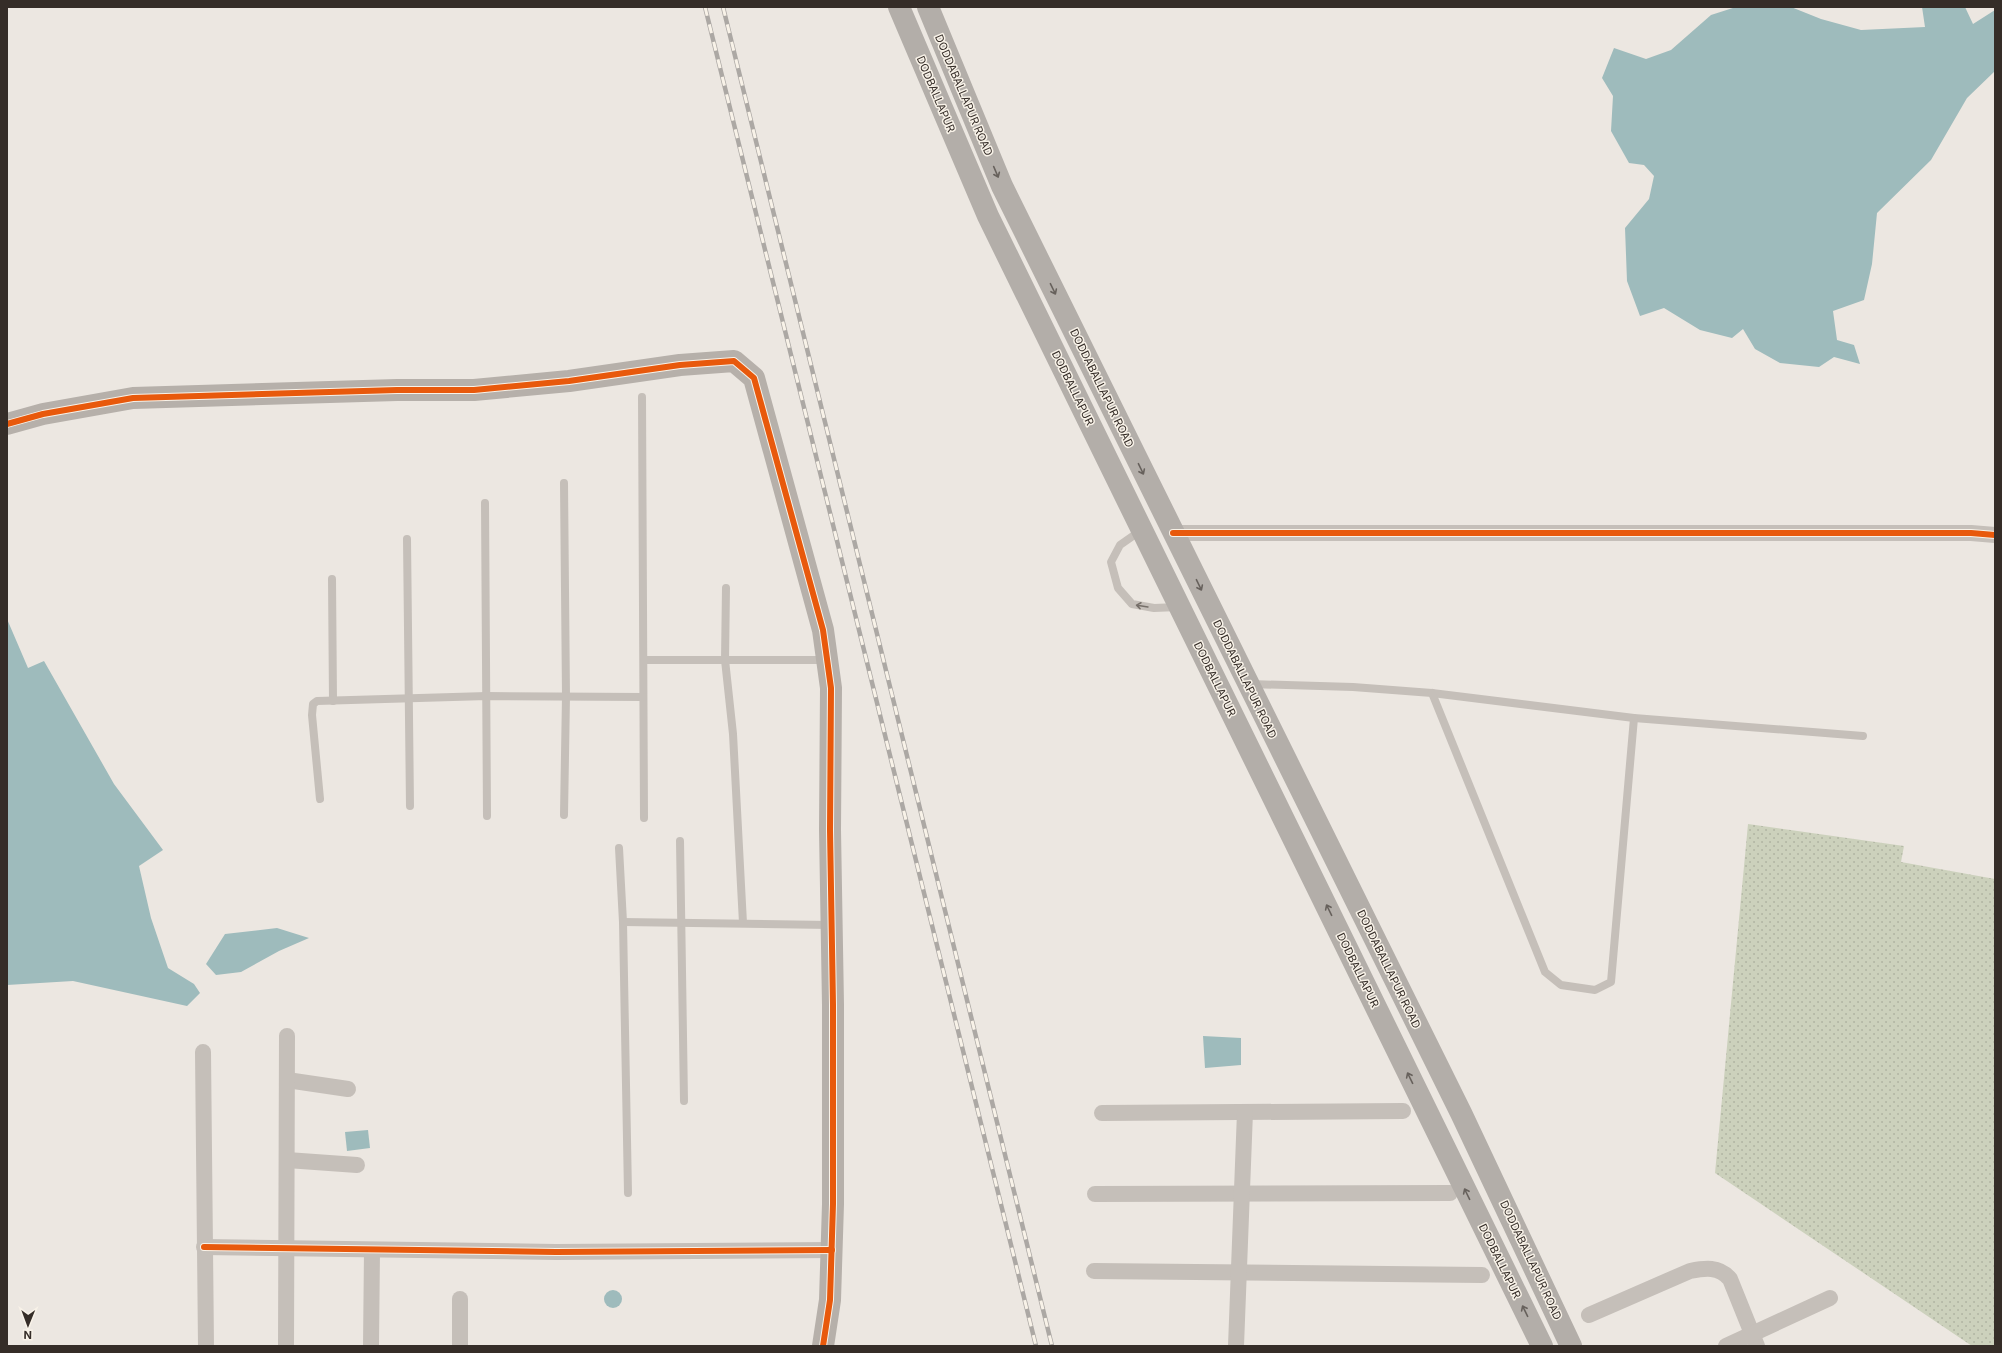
<svg xmlns="http://www.w3.org/2000/svg" width="2002" height="1353" font-family="Inter,sans-serif">
<style>
.grass{fill:url(#grass-dots)}
.water{fill:#9ebbbc}
.lines{fill:none;stroke-linecap:round;stroke-linejoin:round}
.lane{stroke:#c5bfb9;stroke-width:8}
.street{stroke:#c5bfb9;stroke-width:16}
.secondary{stroke:#b6b0aa;stroke-width:22}
.primary{stroke:#b3aea9;stroke-width:22}
.rail-casing{stroke:#aca8a4;stroke-width:4.5}
.rail{stroke:#f8f2e8;stroke-width:3;stroke-dasharray:9;stroke-linecap:butt}
.cycleway-casing{stroke:#f8f2e8;stroke-width:8}
.cycleway{stroke:#e8590c;stroke-width:6}
.oneway{stroke:#67615c}
.oneway2{stroke:#766f69}
.labels{text-anchor:middle;stroke-width:3;stroke-linejoin:round;paint-order:stroke}
.street-label{font-size:11px;fill:#352d28;stroke:#f8f2e8}
</style>
<defs>
<pattern id="grass-dots" width="8" height="8" patternUnits="userSpaceOnUse"><rect width="8" height="8" fill="#ccd1bc"/><path d="M2 2h.1M6 6h.1" fill="none" stroke="#b0b4a2" stroke-width="1.8" stroke-linecap="round"/></pattern>
</defs>
<rect width="100%" height="100%" fill="#ece7e1"/>
<!-- grass -->
<path class="grass" d="M1748,824L1904,846L1901,862L1995,879V1346H1972L1715,1173Z"/>
<!-- water -->
<g class="water">
<path d="M1736,7H1791L1821,19L1861,30L1925,27L1922,7H1965L1973,24L1995,10V71L1967,98L1931,160L1877,213L1872,264L1864,300L1833,311L1837,340L1854,345L1860,364L1834,357L1819,367L1780,363L1755,349L1743,329L1732,338L1700,330L1664,308L1640,316L1627,281L1625,228L1649,199L1654,176L1644,165L1629,163L1611,131L1613,96L1602,78L1614,48L1646,59L1671,50L1711,15Z"/>
<path d="M7,619L28,668L44,661L114,784L163,850L139,866L151,918L168,968L194,984L200,993L187,1006L73,981L7,985Z"/>
<path d="M277,928L309,938L279,951L241,972L216,975L206,964L225,934Z"/>
<path d="M1203,1036L1241,1038V1065L1205,1068Z"/>
<path d="M368,1130L370,1148L347,1151L345,1132Z"/>
<circle cx="613" cy="1299" r="9"/>
</g>
<g class="lines">
<!-- lane -->
<g class="lane">
<path d="M642,397L644,818"/>
<path d="M564,483L566,696L564,815"/>
<path d="M485,503L487,816"/>
<path d="M1140,531L1120,545L1111,562L1118,588L1132,604L1154,608L1178,607"/>
<path d="M407,539L410,806"/>
<path d="M332,579L333,701"/>
<path d="M726,588L725,660L733,734L743,923"/>
<path d="M644,660H825"/>
<path d="M1250,684L1353,687L1432,693L1634,718L1863,736"/>
<path d="M1432,693L1545,972L1561,985L1595,990L1611,982L1634,718"/>
<path d="M320,799L312,715L313,704L317,701L487,696L643,697"/>
<path d="M680,841L684,1101"/>
<path d="M619,848L623,922L628,1193"/>
<path d="M623,922L831,925"/>
</g>
<!-- street -->
<g class="street">
<path d="M1173,533H1971L1995,535"/>
<path d="M203,1052L206,1346"/>
<path d="M287,1080L348,1089"/>
<path d="M1102,1113L1403,1111"/>
<path d="M287,1160L357,1165"/>
<path d="M1095,1194L1450,1193"/>
<path d="M204,1247L556,1252L832,1250"/>
<path d="M1094,1271L1482,1275"/>
<path d="M1589,1315L1690,1271C1705,1268 1719,1266 1730,1279L1757,1346"/>
<path d="M286,1346L287,1036"/>
<path d="M371,1346L372,1251"/>
<path d="M460,1346V1299"/>
<path d="M1236,1346L1245,1112"/>
<path d="M1726,1346L1830,1298"/>
</g>
<!-- secondary -->
<path class="secondary" d="M7,424L43,414L133,398L397,390H474L569,381L680,365L734,361L754,378L823,630L831,688L830,830L833,1005V1204L830,1300L823,1346"/>
<!-- primary -->
<g class="primary">
<path d="M899,7L988,216L1542,1346"/>
<path d="M928,7L1002,186L1461,1113L1571,1346"/>
</g>
<defs>
<g id="rail">
<path d="M705,7L1036,1346"/>
<path d="M723,7L1052,1346"/>
</g>
</defs>
<!-- rail casing -->
<use href="#rail" class="rail-casing"/>
<!-- rail -->
<use href="#rail" class="rail"/>
<defs>
<g id="cycleway">
<path d="M7,424L43,414L133,398L397,390H474L569,381L680,365L734,361L754,378L823,630L831,688L830,830L833,1005V1204L830,1300L823,1346"/>
<path d="M1173,533H1971L1995,535"/>
<path d="M204,1247L556,1252L832,1250"/>
</g>
</defs>
<!-- cycleway casing -->
<use href="#cycleway" class="cycleway-casing"/>
<!-- cycleway -->
<use href="#cycleway" class="cycleway"/>
</g>
<!-- one-way arrows -->
<defs><path id="oneway-shaft" d="M-6 0H5M1.5-3L5.5 0L1.5 3" fill="none" stroke-width="1.6" stroke-linecap="round" stroke-linejoin="round"/></defs>
<g class="oneway">
<use href="#oneway-shaft" transform="translate(996 172) rotate(67)"/>
<use href="#oneway-shaft" transform="translate(1053 289) rotate(64)"/>
<use href="#oneway-shaft" transform="translate(1141 469) rotate(64)"/>
<use href="#oneway-shaft" transform="translate(1199 585) rotate(64)"/>
<use href="#oneway-shaft" transform="translate(1329 910) rotate(-116)"/>
<use href="#oneway-shaft" transform="translate(1410 1078) rotate(-116)"/>
<use href="#oneway-shaft" transform="translate(1467 1194) rotate(-116)"/>
<use href="#oneway-shaft" transform="translate(1525 1311) rotate(-116)"/>
</g>
<use class="oneway2" href="#oneway-shaft" transform="translate(1142 606) rotate(-171)"/>
<g class="labels">
<!-- street labels -->
<g class="street-label">
<text transform="translate(936 94) rotate(67)" y="4">DODBALLAPUR</text>
<text transform="translate(964 95) rotate(67)" y="4">DODDABALLAPUR ROAD</text>
<text transform="translate(1073 388) rotate(64)" y="4">DODBALLAPUR</text>
<text transform="translate(1102 388) rotate(64)" y="4">DODDABALLAPUR ROAD</text>
<text transform="translate(1215 679) rotate(64)" y="4">DODBALLAPUR</text>
<text transform="translate(1245 679) rotate(64)" y="4">DODDABALLAPUR ROAD</text>
<text transform="translate(1389 969) rotate(64)" y="4">DODDABALLAPUR ROAD</text>
<text transform="translate(1358 970) rotate(64)" y="4">DODBALLAPUR</text>
<text transform="translate(1531 1260) rotate(65)" y="4">DODDABALLAPUR ROAD</text>
<text transform="translate(1500 1261) rotate(64)" y="4">DODBALLAPUR</text>
</g>
</g>
<!-- border -->
<rect width="2002" height="1353" fill="none" stroke="#352d28" stroke-width="16"/>
<!-- north arrow -->
<g transform="translate(28 1325) rotate(181)" stroke="#f8f2e8" stroke-width="3" paint-order="stroke">
<path d="M0-3L7 15L0 10L-7 15Z" fill="#352d28"/>
<text y="-6" font-size="11" font-weight="bold" text-anchor="middle" fill="#352d28">N</text>
</g>
</svg>
